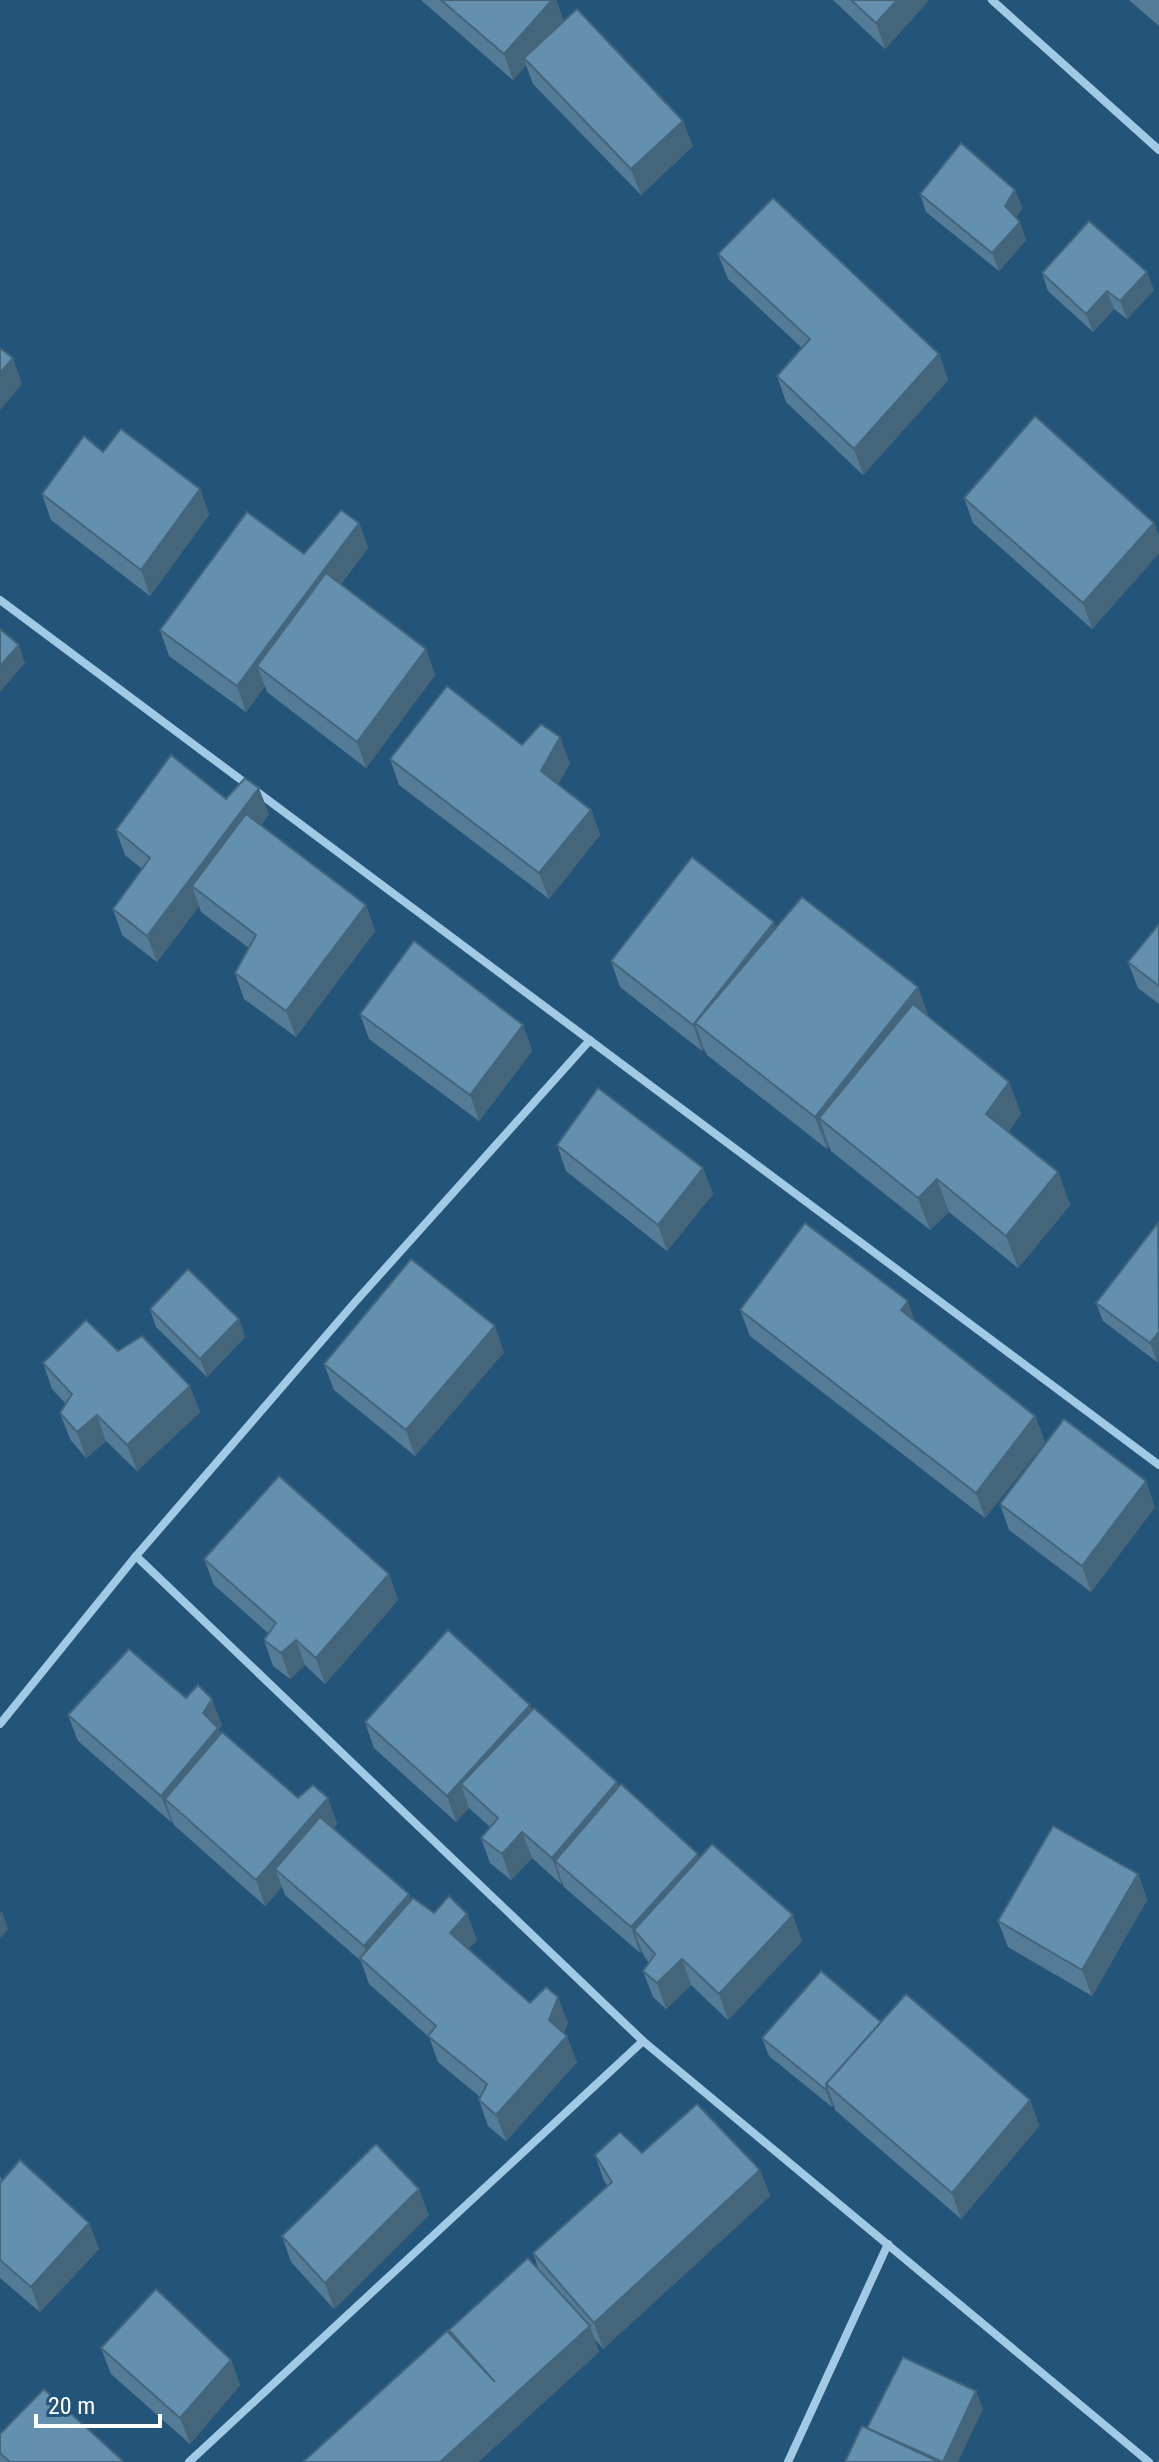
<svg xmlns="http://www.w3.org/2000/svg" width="1159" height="2462" font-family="'Roboto Condensed',sans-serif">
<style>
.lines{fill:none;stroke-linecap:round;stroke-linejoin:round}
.street{stroke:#a3cae4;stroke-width:8}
.wall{fill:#557c96}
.shaded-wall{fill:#45657a}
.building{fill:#6390af;stroke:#45657a;stroke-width:2}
</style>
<rect width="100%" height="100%" fill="#225579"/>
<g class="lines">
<!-- street -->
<g class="street">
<path d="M992,0L1159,150"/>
<path d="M0,600L1159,1465"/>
<path d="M136,1556L643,2041L1149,2462"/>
<path d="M0,1724L136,1556L356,1301L590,1040"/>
<path d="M189,2462L643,2041"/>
<path d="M788,2462L888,2244"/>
</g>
</g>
<!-- wall -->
<g class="wall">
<path d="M421,0H556L564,22L693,146L641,195L533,84L526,65L513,80Z"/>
<path d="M833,0H929L885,49Z"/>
<path d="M1129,0H1159V26Z"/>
<path d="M1015,190L1022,208L1016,217L1026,240L999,271L926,212L920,194Z"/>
<path d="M718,254L939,354L948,380L863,475L786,402L777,376L802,348L728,279Z"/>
<path d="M1042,273L1154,290L1127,319L1114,309L1093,332L1048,291Z"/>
<path d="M103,452L200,489L209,515L150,596L51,520L42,494Z"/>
<path d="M964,498L1154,523L1159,537V553L1092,629L973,523Z"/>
<path d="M359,523L368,548L341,584L426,649L435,675L366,768L267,692L265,686L246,712L169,656L160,630L304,554Z"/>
<path d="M522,745L570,763L558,784L591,810L600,835L549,899L399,785L390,759Z"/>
<path d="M226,799L269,814L261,825L366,905L375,931L296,1037L244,999L235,973L249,948L201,912L199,906L157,962L122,935L113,909L142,869L125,855L116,830Z"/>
<path d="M1159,924V1004L1138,988L1128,962Z"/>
<path d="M776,927L918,987L928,1016L1009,1082L1021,1114L1008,1132L1058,1172L1070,1205L1018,1268L949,1212L930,1230L831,1151L829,1146L827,1149L707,1055L704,1049L702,1051L620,987L611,961Z"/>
<path d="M360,1014L523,1025L532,1051L479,1121L369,1039Z"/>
<path d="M557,1145L713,1194L667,1251L566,1171Z"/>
<path d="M1159,1224V1359L1157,1362L1103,1321L1096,1303Z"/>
<path d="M150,1309L239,1319L245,1337L207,1377L156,1327Z"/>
<path d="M740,1310L1035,1416L1045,1442L985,1518L750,1336Z"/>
<path d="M118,1351L200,1412L137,1471L106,1441L86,1458L70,1439L60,1413L66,1404L52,1389L43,1363Z"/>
<path d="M504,1352L415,1456L334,1390L324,1364Z"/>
<path d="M1000,1504L1155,1507L1091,1592L1009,1530Z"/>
<path d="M204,1559L389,1574L398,1600L325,1684L305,1665L290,1679L273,1666L264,1640L268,1633L214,1585Z"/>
<path d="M186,1698L222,1725L219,1729L220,1734L298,1798H328L337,1824L333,1829L409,1894L411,1900L434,1913L467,1914L477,1940L468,1949L530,2003L568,2023L563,2033L577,2062L506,2141L488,2126L479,2100L480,2097L438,2062L429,2037L369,1984L361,1961L285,1895L282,1887L265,1906L174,1825L172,1820L171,1822L78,1741L68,1715Z"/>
<path d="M532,1710L699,1858L802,1941L728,2020L691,1985L666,2009L653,1997L643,1971L649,1963L644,1956L642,1951L640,1953L564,1887L562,1882L561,1884L532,1858L511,1880L490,1863L481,1838L490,1827L469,1808L456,1822L374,1748L365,1722Z"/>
<path d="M1138,1874L1147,1900L1092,1996L1008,1947L998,1921Z"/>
<path d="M881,2022L1030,2100L1039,2126L961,2219L835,2110L834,2105L832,2107L769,2056L762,2038Z"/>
<path d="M642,2153L760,2170L770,2196L603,2349L594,2338L599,2352L478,2462L449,2330L539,2270L533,2253L608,2186L604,2181L595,2155Z"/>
<path d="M0,2176L2,2180L89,2223L99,2249L40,2312L0,2278Z"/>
<path d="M429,2215L334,2309L291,2262L282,2236Z"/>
<path d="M101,2348L231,2360L240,2385L190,2444L111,2374Z"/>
<path d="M44,2389L123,2462H0V2434Z"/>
</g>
<!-- shaded-wall -->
<g class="shaded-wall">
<path d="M552,0H556L564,23L524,58L526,65L513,80L504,54Z"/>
<path d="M897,0H929L885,49L876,23Z"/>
<path d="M683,121L693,146L641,195L631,169Z"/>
<path d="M1015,190L1022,208L1012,224L1005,206Z"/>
<path d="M1020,222L1026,240L999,271L992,253Z"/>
<path d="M1147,272L1154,290L1127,319L1120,301Z"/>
<path d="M1107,291L1114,309L1093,332L1086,314Z"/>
<path d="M939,354L948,380L863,475L854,449Z"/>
<path d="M13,358L22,384L0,410V373Z"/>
<path d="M200,489L209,515L150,596L141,570Z"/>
<path d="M359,523L368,548L272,677L257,666L265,686L246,712L237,686Z"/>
<path d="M1154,523L1159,537V553L1092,629L1083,603Z"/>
<path d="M19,645L25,663L0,692V666Z"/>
<path d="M426,649L435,675L366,768L357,742Z"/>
<path d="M560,737L570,763L550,797L541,771Z"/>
<path d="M259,788L269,814L206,897L192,886L199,906L157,962L147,936Z"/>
<path d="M591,810L600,835L549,899L539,873Z"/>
<path d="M366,905L375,931L296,1037L286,1011Z"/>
<path d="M774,922L783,948L695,1023Z"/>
<path d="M918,987L930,1020L819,1118L829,1146L827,1149L815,1117Z"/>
<path d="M695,1023L704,1049L702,1051L693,1025Z"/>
<path d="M523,1025L532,1051L479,1121L470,1095Z"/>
<path d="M1009,1082L1021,1114L998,1147L986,1114Z"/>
<path d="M703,1168L713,1194L667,1251L658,1225Z"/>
<path d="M1058,1172L1070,1205L1018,1268L1006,1236Z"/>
<path d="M937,1179L949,1212L930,1230L918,1198Z"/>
<path d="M908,1301L917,1327L901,1310Z"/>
<path d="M239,1319L245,1337L207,1377L200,1359Z"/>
<path d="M495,1326L504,1352L415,1456L406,1430Z"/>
<path d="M1159,1332V1359L1157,1362L1150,1343Z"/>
<path d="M190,1386L200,1412L137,1471L127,1445Z"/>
<path d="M97,1415L106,1441L86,1458L77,1432Z"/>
<path d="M1035,1416L1045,1442L985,1518L976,1493Z"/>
<path d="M1146,1481L1155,1507L1091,1592L1082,1566Z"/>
<path d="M389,1574L398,1600L325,1684L316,1658Z"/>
<path d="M296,1640L305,1665L290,1679L281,1653Z"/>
<path d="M212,1699L222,1725L219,1729L228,1754L165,1799L172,1820L171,1822L161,1796L203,1713Z"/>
<path d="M530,1705L540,1731L461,1784L469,1808L456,1822L447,1796Z"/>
<path d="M617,1782L627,1808L555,1861L562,1882L561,1884L552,1858Z"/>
<path d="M328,1798L337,1824L288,1880L275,1869L282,1887L265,1906L256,1880Z"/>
<path d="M522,1832L532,1858L511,1880L502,1854Z"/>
<path d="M698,1854L707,1880L634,1930L642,1951L640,1953L631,1927Z"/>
<path d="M1138,1874L1147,1900L1092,1996L1082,1970Z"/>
<path d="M409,1894L418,1920L373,1970L364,1946Z"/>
<path d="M2,1911L8,1929L0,1938V1913Z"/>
<path d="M467,1914L477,1940L460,1959L450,1933Z"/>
<path d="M793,1915L802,1941L728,2020L719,1994Z"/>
<path d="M682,1959L691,1985L666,2009L657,1983Z"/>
<path d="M558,1997L568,2023L559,2045L549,2020Z"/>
<path d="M567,2036L577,2062L506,2141L496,2115Z"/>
<path d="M827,2087L834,2105L832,2107L825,2089Z"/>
<path d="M1030,2100L1039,2126L961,2219L952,2193Z"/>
<path d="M760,2170L770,2196L603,2349L594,2323Z"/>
<path d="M419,2189L429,2215L334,2309L325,2283Z"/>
<path d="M89,2223L99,2249L40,2312L31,2287Z"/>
<path d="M590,2326L599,2352L478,2462H440Z"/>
<path d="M231,2360L240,2385L190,2444L180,2418Z"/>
<path d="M976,2391L983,2409L958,2462H943Z"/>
</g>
<!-- building -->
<g class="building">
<path d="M441,0H552L504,54Z"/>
<path d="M851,0H897L876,23Z"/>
<path d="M577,9L683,121L631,169L524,58Z"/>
<path d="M961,143L1015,190L1005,206L1020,222L992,253L920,194Z"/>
<path d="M773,198L939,354L854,449L777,376L810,339L718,254Z"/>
<path d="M1089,221L1147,272L1120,301L1107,291L1086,314L1042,273Z"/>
<path d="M0,348L13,358L0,373Z"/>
<path d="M1035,416L1154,523L1083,603L964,498Z"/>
<path d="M121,429L200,489L141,570L42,494L84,436L103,452Z"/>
<path d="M341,510L359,523L237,686L160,630L247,512L304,554Z"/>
<path d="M326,573L426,649L357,742L257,666Z"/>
<path d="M0,629L19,645L0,666Z"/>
<path d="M447,686L522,745L541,724L560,737L541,771L591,810L539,873L390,759Z"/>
<path d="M171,755L226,799L245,778L259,788L147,936L113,909L150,858L116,830Z"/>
<path d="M246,814L366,905L286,1011L235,973L256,935L192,886Z"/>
<path d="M692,857L774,922L693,1025L611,961Z"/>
<path d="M802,897L918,987L815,1117L695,1023Z"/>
<path d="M1159,924V986L1128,962Z"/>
<path d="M414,941L523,1025L470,1095L360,1014Z"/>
<path d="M913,1004L1009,1082L986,1114L1058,1172L1006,1236L937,1179L918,1198L819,1118Z"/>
<path d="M598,1088L703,1168L658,1225L557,1145Z"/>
<path d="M805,1223L908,1301L901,1310L1035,1416L976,1493L740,1310Z"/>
<path d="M1158,1223L1159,1332L1150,1343L1096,1303Z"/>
<path d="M411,1259L495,1326L406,1430L324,1364Z"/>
<path d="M188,1269L239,1319L200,1359L150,1309Z"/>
<path d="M86,1320L118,1351L142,1336L190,1386L127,1445L97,1415L77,1432L60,1413L72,1394L43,1363Z"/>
<path d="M1064,1419L1146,1481L1082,1566L1000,1504Z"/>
<path d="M279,1476L389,1574L316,1658L296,1640L281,1653L264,1640L276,1623L204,1559Z"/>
<path d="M448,1630L530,1705L447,1796L365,1722Z"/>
<path d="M129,1649L186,1698L198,1685L212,1699L203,1713L218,1728L161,1796L68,1715Z"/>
<path d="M534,1708L617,1782L552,1858L522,1832L502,1854L481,1838L498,1818L461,1784Z"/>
<path d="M222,1732L298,1798L313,1785L328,1798L256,1880L165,1799Z"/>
<path d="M621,1784L698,1854L631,1927L555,1861Z"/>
<path d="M320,1817L409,1894L364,1946L275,1869Z"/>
<path d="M1053,1826L1138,1874L1082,1970L998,1921Z"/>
<path d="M712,1844L793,1915L719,1994L682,1959L657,1983L643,1971L655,1954L634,1930Z"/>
<path d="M449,1896L467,1914L450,1933L530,2003L546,1987L558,1997L549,2020L567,2036L496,2115L479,2100L487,2084L428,2036L436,2026L360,1958L413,1898L434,1913Z"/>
<path d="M821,1971L881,2022L826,2084L827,2087L825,2089L762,2038Z"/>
<path d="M906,1994L1030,2100L952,2193L826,2084Z"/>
<path d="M697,2104L760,2170L594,2323L533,2253L612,2182L595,2155L620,2132L642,2153Z"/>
<path d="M376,2144L419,2189L325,2283L282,2236Z"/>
<path d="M20,2160L89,2223L31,2287L0,2260V2183Z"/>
<path d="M528,2258L590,2326L440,2462H303L447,2331L495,2382L449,2330Z"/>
<path d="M156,2289L231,2360L180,2418L101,2348Z"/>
<path d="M903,2357L976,2391L943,2462L867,2428Z"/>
<path d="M44,2389L123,2461L122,2462H10L0,2453V2434Z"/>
<path d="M862,2426L937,2461V2462H845Z"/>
</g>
<!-- scale -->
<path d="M36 2414v12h124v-12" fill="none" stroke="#ffffff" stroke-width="4"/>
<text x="48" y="2414" font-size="24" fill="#ffffff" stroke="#225579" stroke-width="6" paint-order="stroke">20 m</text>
</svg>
